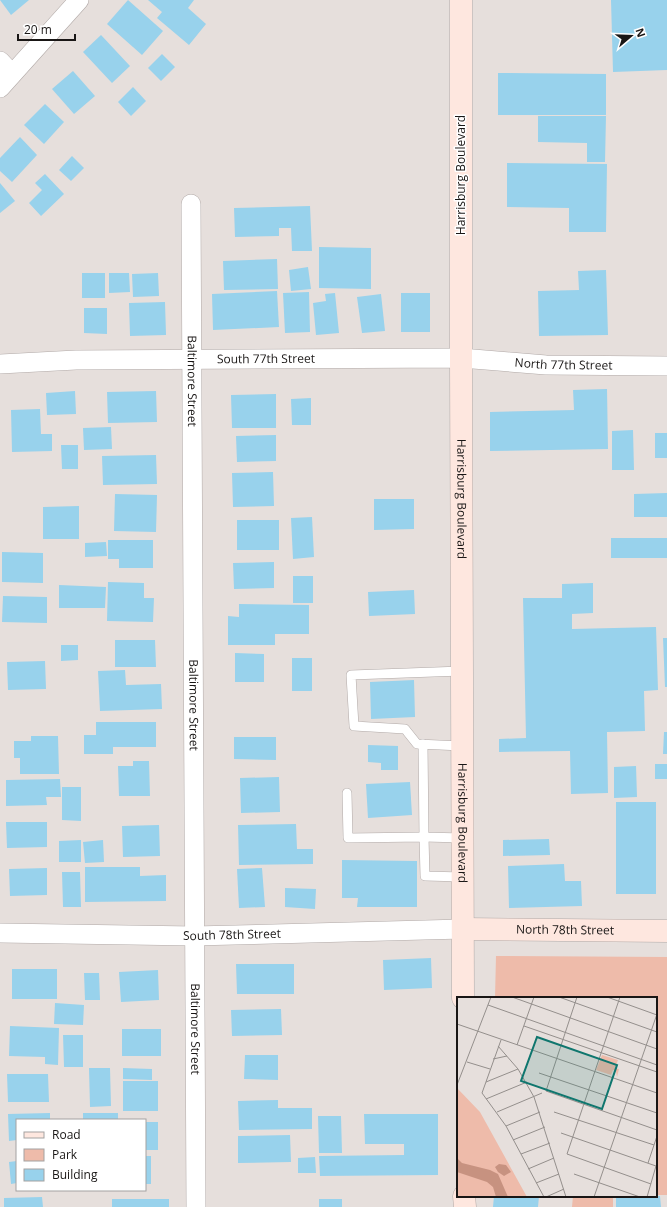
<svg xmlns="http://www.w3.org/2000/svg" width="667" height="1207" font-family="'Open Sans',sans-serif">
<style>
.green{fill:#eba}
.building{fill:#98d2ec}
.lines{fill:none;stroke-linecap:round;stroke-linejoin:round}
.lane-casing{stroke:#b1a9a7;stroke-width:10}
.street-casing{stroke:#b1a9a7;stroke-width:20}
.secondary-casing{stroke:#b1a9a7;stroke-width:23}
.lane{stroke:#fff;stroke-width:9}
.street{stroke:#fff;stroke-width:19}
.secondary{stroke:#fee7df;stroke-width:22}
.labels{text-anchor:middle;stroke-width:3;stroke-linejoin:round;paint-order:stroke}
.street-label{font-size:12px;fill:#191615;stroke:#fff}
.inset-road{fill:none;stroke:#948f8c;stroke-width:1}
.view{fill:#0f766e;fill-opacity:0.15;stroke:#0f766e;stroke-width:2}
.inset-edge{fill:none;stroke:#191615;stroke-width:2}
</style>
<rect width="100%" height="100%" fill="#e6dfdc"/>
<!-- green -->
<g class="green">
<path d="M496,956L667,957V1195H656V998H495Z"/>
<path d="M573,1196H613V1207H572Z"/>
</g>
<!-- building -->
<g class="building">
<path d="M0,0H29L11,15Z"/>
<path d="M128,0L163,31L142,55L107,24Z"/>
<path d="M148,0H194L188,8L206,24L189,45L157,18L162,12Z"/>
<path d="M611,0H667V70L613,72Z"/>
<path d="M101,35L130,66L112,83L83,52Z"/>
<path d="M162,54L175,67L161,81L148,68Z"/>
<path d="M73,71L95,96L74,114L52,89Z"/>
<path d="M498,73L606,74V115H498Z"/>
<path d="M133,87L146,101L131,116L118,102Z"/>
<path d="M45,104L64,122L44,144L24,125Z"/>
<path d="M538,116H606L605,162H587V143L538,142Z"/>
<path d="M20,137L37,155L12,182L0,171V158Z"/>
<path d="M72,156L84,168L71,181L59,170Z"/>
<path d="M507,163L607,164L606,232H569V208L507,207Z"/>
<path d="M45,174L64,194L41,216L29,203L42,190L35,183Z"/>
<path d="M0,183L15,201L0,213Z"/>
<path d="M310,206L312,251H292L291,228H279V236L235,237L234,208Z"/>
<path d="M319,247L371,248V289L319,288Z"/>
<path d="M277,259L278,289L224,290L223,261Z"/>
<path d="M308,267L311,289L291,291L289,270Z"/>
<path d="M606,270L608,335L539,336L538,291L579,290L578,271Z"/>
<rect x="82" y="273" width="23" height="25"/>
<path d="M109,273H129L130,292L109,293Z"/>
<path d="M158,273L159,296L133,297L132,274Z"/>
<path d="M277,291L279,327L213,330L212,294Z"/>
<path d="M309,292L310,332L285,333L283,293Z"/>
<path d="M335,293L339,333L316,335L313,303L326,301L325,294Z"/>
<rect x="401" y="293" width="29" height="39"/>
<path d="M381,294L385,331L362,333L357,297Z"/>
<path d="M165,302L166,335L130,336L129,303Z"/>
<path d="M84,308H107V334L84,333Z"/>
<path d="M607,389L608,449L490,451V412L574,410L573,390Z"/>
<path d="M75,391L76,414L47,415L46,393Z"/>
<path d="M156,391L157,422L108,423L107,392Z"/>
<path d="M276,394V428H232L231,395Z"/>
<path d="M311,398V425H292L291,399Z"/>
<path d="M40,409L41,434H52V451L12,452L11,410Z"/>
<path d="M111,427L112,449L84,450L83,428Z"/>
<path d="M633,430L634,470H612V431Z"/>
<rect x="655" y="433" width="12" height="25"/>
<path d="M276,435V461L237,462L236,436Z"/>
<path d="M61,445H78V469H62Z"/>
<path d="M156,455L157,484L103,485L102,456Z"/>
<path d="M273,472L274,506L233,507L232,473Z"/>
<path d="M667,493V517H634V494Z"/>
<path d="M115,494L157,495L156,532L114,531Z"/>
<path d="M374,499H414V529L374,530Z"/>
<path d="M79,506V539H43V507Z"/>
<path d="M312,517L314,557L293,559L291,518Z"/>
<rect x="237" y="520" width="42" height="30"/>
<rect x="611" y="538" width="56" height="20"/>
<path d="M108,540H153V568H119V559H108Z"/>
<path d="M106,542L107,556L85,557V543Z"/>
<path d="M2,552L43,553V583L2,582Z"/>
<path d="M274,562V588L234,589L233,563Z"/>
<rect x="293" y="576" width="20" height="27"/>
<path d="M108,582L144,583V598H154L153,622L107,621Z"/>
<path d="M593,583V613L572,614V629L656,627L658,690L644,691L645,731L607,732L608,793L571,794L570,751L499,752V739L526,738L523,598H562V584Z"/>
<path d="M59,585L106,587L105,608H59Z"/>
<path d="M414,590L415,614L369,616L368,592Z"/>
<path d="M3,596L47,597V623L2,622Z"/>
<path d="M239,604L309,605V634H275V645H228V616L239,617Z"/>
<path d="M663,638H667V687H665Z"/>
<path d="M115,640H155L156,667H115Z"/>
<path d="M61,645H78V660L61,661Z"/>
<path d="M235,653L264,654V682H235Z"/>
<rect x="292" y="658" width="20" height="33"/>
<path d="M45,661L46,689L8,690L7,662Z"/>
<path d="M125,670L126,685L161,684L162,709L100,711L98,671Z"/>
<path d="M414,680L415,717L371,719L370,682Z"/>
<path d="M96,722H156V747H113V754H84V735H96Z"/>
<path d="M664,732H667V754H663Z"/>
<path d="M31,736H58L59,774H20V758H14V741H31Z"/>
<path d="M234,737H276V760L234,759Z"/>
<path d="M368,745L398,746V770H381V763L368,762Z"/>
<path d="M133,761H149L150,796H119L118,766H133Z"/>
<rect x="655" y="764" width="12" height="15"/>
<path d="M636,766L637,797L614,798V767Z"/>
<path d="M279,777L280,812L241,813L240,778Z"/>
<path d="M60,779L61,797H46L47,805L6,806V780Z"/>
<path d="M410,782L412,815L368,818L366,784Z"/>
<path d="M62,787H81V821L62,820Z"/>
<rect x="616" y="802" width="40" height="92"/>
<path d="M6,822H47V847L7,848Z"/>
<path d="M296,824L297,849H313V864L239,865L238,825Z"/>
<path d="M159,825L160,856L123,857L122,826Z"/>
<path d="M549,839L550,855L503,856V840Z"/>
<path d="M81,840V862H59V841Z"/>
<path d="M103,840L104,862L85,863L83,842Z"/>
<path d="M342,860L417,861V907H357L358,898H342Z"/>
<path d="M564,864L565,881H581L582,906L509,908L508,866Z"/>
<path d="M85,867H140V876L166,875V901L85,902Z"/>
<path d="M47,868V895L10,896L9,869Z"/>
<path d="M262,868L265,907L239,908L237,869Z"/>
<path d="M62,872H80L81,907H63Z"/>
<path d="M285,888L316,889L315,909L285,907Z"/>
<path d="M431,958L432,988L384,990L383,960Z"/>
<path d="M236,964H294V994H237Z"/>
<rect x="12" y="969" width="45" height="30"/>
<path d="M158,970L159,1000L121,1002L119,972Z"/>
<path d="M84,973H99L100,1000H85Z"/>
<path d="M55,1003L84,1005L83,1025L54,1024Z"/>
<path d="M281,1009L282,1035L232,1036L231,1010Z"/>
<path d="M10,1026L59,1028L58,1065L45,1064V1057L9,1056Z"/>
<rect x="122" y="1029" width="39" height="27"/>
<path d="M63,1035H83V1067H64Z"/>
<path d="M245,1055H278V1080L244,1079Z"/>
<path d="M89,1068H110L111,1106L90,1107Z"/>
<path d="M123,1068L152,1069V1080L123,1079Z"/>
<path d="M7,1074H48L49,1102H8Z"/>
<rect x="123" y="1081" width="35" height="30"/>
<path d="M278,1100V1108H312V1129L239,1130L238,1101Z"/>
<path d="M50,1113V1120H17V1140L9,1141L8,1114Z"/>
<rect x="83" y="1113" width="35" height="7"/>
<path d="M364,1114H438V1175L320,1176L319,1156L404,1155V1144H365Z"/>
<path d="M318,1116H341L342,1153H319Z"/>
<rect x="145" y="1122" width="13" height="28"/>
<path d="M290,1135L291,1162L238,1163V1136Z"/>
<rect x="145" y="1156" width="6" height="28"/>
<path d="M315,1157L316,1173H298V1158Z"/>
<path d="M17,1161V1183L11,1184L9,1162Z"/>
<path d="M494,1196H539L538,1207H493Z"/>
<path d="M660,1196L661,1207H616V1197Z"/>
<path d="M42,1197L43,1207H4V1198Z"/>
<rect x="112" y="1199" width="57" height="8"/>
<rect x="319" y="1199" width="23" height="8"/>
</g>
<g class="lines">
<defs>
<g id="lane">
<path d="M462,671L351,675L354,726L405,729L417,744L462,746"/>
<path d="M423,744L424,837L463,838"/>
<path d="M347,793L348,838L424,837L425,876L463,877"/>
</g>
<g id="street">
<path d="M0,61L12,74"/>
<path d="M0,88L79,0"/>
<path id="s1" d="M191,204L196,1207"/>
<path id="s2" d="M0,364L76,360L461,358L546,365L667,366"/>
<path id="s3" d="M0,933L194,936L463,929"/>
</g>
<g id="secondary">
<path id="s4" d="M461,0V358L463,998"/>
<path id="s5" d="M463,929L667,931"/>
<path d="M464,1196L465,1207"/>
</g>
</defs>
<!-- lane casing -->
<use href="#lane" class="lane-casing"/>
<!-- street casing -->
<use href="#street" class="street-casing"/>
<!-- secondary casing -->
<use href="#secondary" class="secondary-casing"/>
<!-- lane -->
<use href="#lane" class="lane"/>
<!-- street -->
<use href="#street" class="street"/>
<!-- secondary -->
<use href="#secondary" class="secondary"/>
</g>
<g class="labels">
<!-- street labels -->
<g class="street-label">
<text transform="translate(461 175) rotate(-90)" y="4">Harrisburg Boulevard</text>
<text dy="4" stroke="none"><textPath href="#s2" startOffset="266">South 77th Street</textPath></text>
<text dy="4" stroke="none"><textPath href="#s2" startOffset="564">North 77th Street</textPath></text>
<text dy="4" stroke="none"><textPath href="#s1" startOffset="177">Baltimore Street</textPath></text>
<text dy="4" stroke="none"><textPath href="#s4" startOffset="499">Harrisburg Boulevard</textPath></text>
<text dy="4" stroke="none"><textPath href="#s1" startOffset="501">Baltimore Street</textPath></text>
<text dy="4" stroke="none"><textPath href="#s4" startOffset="823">Harrisburg Boulevard</textPath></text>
<text dy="4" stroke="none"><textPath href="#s5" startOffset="102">North 78th Street</textPath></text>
<text dy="4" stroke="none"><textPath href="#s3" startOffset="232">South 78th Street</textPath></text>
<text dy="4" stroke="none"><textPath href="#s1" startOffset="825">Baltimore Street</textPath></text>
</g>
</g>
<!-- overview -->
<g transform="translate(457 997)">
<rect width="200" height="200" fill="#e6dfdc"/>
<path d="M145,58L161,63L158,71L162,72L160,80L159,74L156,73L154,78L139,73ZM0,91L23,115L70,200H0Z" fill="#eba"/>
<path d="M0,161L5,166L33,173L41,177L51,200H39L36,190L30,185L0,175ZM42,167L49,168L54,175L47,179L41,175L38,170Z" fill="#c79280"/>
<path class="inset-road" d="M55,0L200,52M102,0L200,35M120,0L89,94L200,133M150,0L200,18M163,0L110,157L194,187M31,8L200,68M0,27L200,96M67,29L200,75M44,43L25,96L49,129L87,200M60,48L77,0M41,49L61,72L77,100L109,200M36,62L50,59M10,65L33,72M82,76L200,116M29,85L61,72M0,88L34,0M29,102L70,85M40,115L85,96M97,115L197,148M49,129L83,115M104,136L199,169L190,200M56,143L88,130M64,157L93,146M191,166L200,139M71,172L97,161M117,177L183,200M79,186L102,177M89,200L107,192M137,200L200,17"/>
<path class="view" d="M80,40L160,68L145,112L64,84Z"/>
<rect width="200" height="200" class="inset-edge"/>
</g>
<!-- legend -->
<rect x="16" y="1119" width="130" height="72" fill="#ffffff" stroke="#a3a2a1"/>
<rect x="24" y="1132" width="20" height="6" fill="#fee7df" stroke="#a3a2a1"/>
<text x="52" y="1139" font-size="12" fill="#191615">Road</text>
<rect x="24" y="1149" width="20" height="12" fill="#eebbaa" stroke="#a3a2a1"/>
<text x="52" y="1159" font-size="12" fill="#191615">Park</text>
<rect x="24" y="1169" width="20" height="12" fill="#98d2ec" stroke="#a3a2a1"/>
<text x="52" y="1179" font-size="12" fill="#191615">Building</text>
<!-- north arrow -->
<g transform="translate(631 36) rotate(71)" stroke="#ffffff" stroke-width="3" paint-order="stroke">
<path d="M0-3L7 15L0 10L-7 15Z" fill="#191615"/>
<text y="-6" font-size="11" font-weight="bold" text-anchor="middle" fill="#191615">N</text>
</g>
<!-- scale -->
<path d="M18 34v6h57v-6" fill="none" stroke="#191615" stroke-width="2"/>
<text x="24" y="34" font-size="12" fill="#191615" stroke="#ffffff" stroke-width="3" paint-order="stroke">20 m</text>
</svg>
